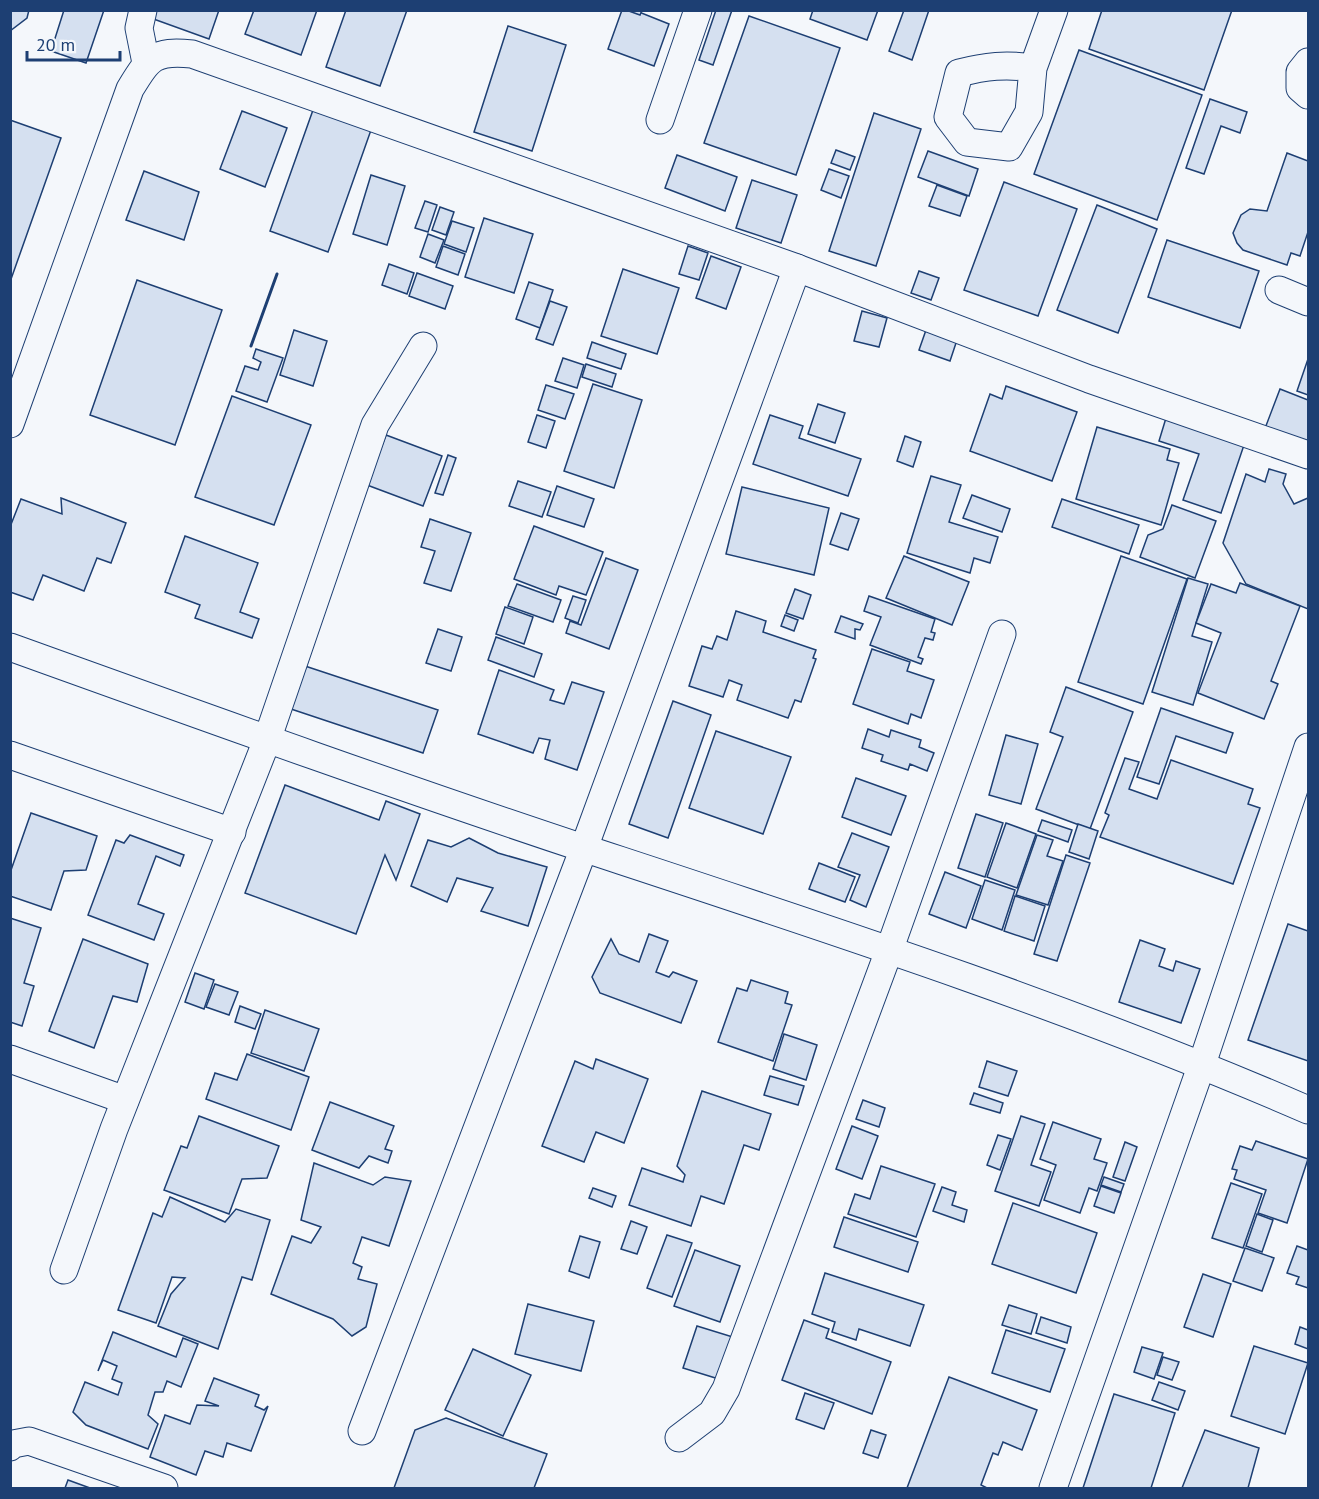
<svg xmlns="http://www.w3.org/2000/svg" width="1319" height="1499" font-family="'PT Sans',sans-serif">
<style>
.building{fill:#d5e0f0;stroke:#1d3f73;stroke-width:1.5}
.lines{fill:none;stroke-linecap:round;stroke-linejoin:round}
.street-casing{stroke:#1d3f73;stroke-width:29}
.street{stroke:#f4f7fb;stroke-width:27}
.wall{stroke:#1d3f73;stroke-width:3}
</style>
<rect width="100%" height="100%" fill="#f4f7fb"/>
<!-- building -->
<g class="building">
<path d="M10,10H29L27,18L10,31Z"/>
<path d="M64,10H104L86,63L51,51Z"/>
<path d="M150,10H219L209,39L148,17Z"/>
<path d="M254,10H317L301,55L245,34Z"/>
<path d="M346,10H407L380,86L326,67Z"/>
<path d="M622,10H634L669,24L654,66L608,49Z"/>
<path d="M626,10H642L640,15Z"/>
<path d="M716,10H732L713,65L699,60Z"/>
<path d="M813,10H878L867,40L810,19Z"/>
<path d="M904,10H929L912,60L889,51Z"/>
<path d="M1102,10H1232L1204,90L1089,49Z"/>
<path d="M749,16L840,48L796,175L704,143Z"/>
<path d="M508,26L566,45L532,151L474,132Z"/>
<path d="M1079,50L1202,95L1157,220L1034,174Z"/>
<path d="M1210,99L1247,112L1240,133L1221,126L1204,174L1186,168Z"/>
<path d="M313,110L371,130L328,252L270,231Z"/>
<path d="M242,111L287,128L265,187L220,169Z"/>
<path d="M874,113L921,129L876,266L829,251Z"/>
<path d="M10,120L61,138L10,282Z"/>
<path d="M836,150L855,157L850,170L831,163Z"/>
<path d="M928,151L978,169L969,196L918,177Z"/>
<path d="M1287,153L1308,161V232L1300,256L1291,253L1287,265L1243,250L1237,243L1233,233L1241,215L1250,209L1267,211Z"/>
<path d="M677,155L737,177L725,211L665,188Z"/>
<path d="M829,169L849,176L841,198L821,190Z"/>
<path d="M144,171L199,192L184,240L126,220Z"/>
<path d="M371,175L405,186L387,245L353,234Z"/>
<path d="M752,180L797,195L781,243L736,228Z"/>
<path d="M1004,182L1077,209L1038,316L964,290Z"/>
<path d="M937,185L967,196L960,216L929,206Z"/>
<path d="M425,201L437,205L428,232L415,228Z"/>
<path d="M1097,205L1157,229L1118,333L1057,310Z"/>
<path d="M440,207L454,212L446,235L432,230Z"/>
<path d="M484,218L533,234L514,293L465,277Z"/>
<path d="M452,221L474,228L466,252L444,244Z"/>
<path d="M428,234L444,240L435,263L420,257Z"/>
<path d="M1167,240L1259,271L1240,328L1148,297Z"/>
<path d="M443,246L465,254L458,275L436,267Z"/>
<path d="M688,246L708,253L699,280L679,274Z"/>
<path d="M711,256L741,267L726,309L696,298Z"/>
<path d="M389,264L414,273L407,294L382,285Z"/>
<path d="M623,269L679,288L657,354L601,336Z"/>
<path d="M919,271L939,278L931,300L911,293Z"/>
<path d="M417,273L453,286L445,309L409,296Z"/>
<path d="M137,280L222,310L175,445L90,415Z"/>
<path d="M529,282L553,290L540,328L516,319Z"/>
<path d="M550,301L567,307L553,345L536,339Z"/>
<path d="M862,311L887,318L879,347L854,341Z"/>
<path d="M294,330L327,341L313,386L280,375Z"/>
<path d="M926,330L957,340L950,361L919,350Z"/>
<path d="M592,342L626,354L621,369L587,358Z"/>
<path d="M256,349L283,358L267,402L236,391L245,366L258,370L261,362L253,358Z"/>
<path d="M563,358L584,365L577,388L555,381Z"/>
<path d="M1308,359V395L1297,391Z"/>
<path d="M586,364L616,374L612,387L582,377Z"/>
<path d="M593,384L642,400L614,488L564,471Z"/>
<path d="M546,385L574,394L565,419L538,410Z"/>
<path d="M1006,386L1077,412L1052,481L970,451L990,394L1002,399Z"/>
<path d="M1280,389L1308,400V449L1264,431Z"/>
<path d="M232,396L311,425L274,525L195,497Z"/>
<path d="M818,404L845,413L835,443L808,434Z"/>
<path d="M537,415L555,421L546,448L528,442Z"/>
<path d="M770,415L803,426L799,438L861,459L848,496L753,464Z"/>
<path d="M1166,418L1244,445L1221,513L1183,500L1199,454L1159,441Z"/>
<path d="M1097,427L1170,449L1167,460L1179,463L1161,525L1076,499Z"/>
<path d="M386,435L442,456L423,506L367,485Z"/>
<path d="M905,436L921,442L913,467L897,461Z"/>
<path d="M448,455L456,458L443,495L435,493Z"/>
<path d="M1269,469L1286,474L1283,484L1294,504L1308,498V609L1246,584L1223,543L1246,474L1265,482Z"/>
<path d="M931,476L961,485L949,522L998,537L990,563L974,558L970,573L907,553Z"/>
<path d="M518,481L551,492L542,517L509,506Z"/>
<path d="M557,486L594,499L584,527L547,515Z"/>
<path d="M742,487L829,508L814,575L726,554Z"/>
<path d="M972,495L1010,509L1002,532L963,518Z"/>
<path d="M61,498L126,523L111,563L97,558L84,591L43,575L33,600L10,592V527L21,499L62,514Z"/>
<path d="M1062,499L1139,525L1129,554L1052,527Z"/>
<path d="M1172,505L1216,521L1195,578L1140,557L1148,535L1163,529Z"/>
<path d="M841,513L859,519L848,550L830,544Z"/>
<path d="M430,519L471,533L451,591L424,583L435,551L421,547Z"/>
<path d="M534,526L603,552L586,595L559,586L556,595L514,579Z"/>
<path d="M185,536L258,563L240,612L259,619L252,638L195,618L200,605L165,592Z"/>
<path d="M904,556L969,582L952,625L886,598Z"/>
<path d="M1121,556L1187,579L1143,704L1078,682Z"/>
<path d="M606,558L638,570L609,649L566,633L570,621L581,625Z"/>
<path d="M1188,578L1208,584L1192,636L1212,642L1193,705L1152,692Z"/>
<path d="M1240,583L1300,606L1271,681L1278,684L1264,719L1198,693L1221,633L1196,623L1211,584L1236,593Z"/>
<path d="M517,584L561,600L553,622L508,606Z"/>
<path d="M795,589L811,595L803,619L786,613Z"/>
<path d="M573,596L586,600L578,623L565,618Z"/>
<path d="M869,596L935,619L931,632L935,633L933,640L925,638L918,657L923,659L921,664L870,645L881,617L864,611Z"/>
<path d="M505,607L533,617L524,644L496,634Z"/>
<path d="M736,611L766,621L763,632L816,650L813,658L816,659L801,702L795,700L788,718L737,700L742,685L729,680L723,697L689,686L702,646L712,649L717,636L727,640Z"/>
<path d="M785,615L798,620L794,631L781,626Z"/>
<path d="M841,616L863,624L860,630L855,629V639L835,632Z"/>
<path d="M438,629L462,637L451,671L426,663Z"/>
<path d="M496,637L542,654L534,677L488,660Z"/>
<path d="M872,649L910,662L907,671L934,680L921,718L911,714L908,724L853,704Z"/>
<path d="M305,666L438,710L423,753L291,709Z"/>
<path d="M499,670L554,690L550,700L564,704L572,682L604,692L577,770L545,759L550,740L539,738L533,753L478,734Z"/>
<path d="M1066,687L1133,712L1090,829L1036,809L1063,737L1050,732Z"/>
<path d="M673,701L711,715L668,838L629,824Z"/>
<path d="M1161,708L1233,733L1226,753L1176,736L1159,784L1137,777Z"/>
<path d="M868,729L889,737L891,730L921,740L919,747L934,753L927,771L910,764L908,770L881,761L883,755L862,748Z"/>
<path d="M716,731L791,757L763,834L689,808Z"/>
<path d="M1006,735L1038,744L1021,804L989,795Z"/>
<path d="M1125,758L1139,762L1129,789L1157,799L1171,760L1253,789L1248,804L1260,808L1233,884L1100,837L1109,815L1105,813Z"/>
<path d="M856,778L906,796L891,835L842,817Z"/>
<path d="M285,785L379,820L386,801L420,814L396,880L385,855L356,934L245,893Z"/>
<path d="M31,813L97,836L86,870L64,871L51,910L10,896V873Z"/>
<path d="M976,814L1003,823L985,877L958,868Z"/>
<path d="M1042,820L1072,830L1068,842L1038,831Z"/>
<path d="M1006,823L1036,834L1017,888L987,877Z"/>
<path d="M1078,824L1098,831L1089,859L1069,852Z"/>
<path d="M852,833L889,847L866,907L850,900L860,875L838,867Z"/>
<path d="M130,835L184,855L180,866L156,856L138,904L164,914L154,940L88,915L116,840L124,843Z"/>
<path d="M1037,835L1053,840L1047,856L1063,861L1048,905L1016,895Z"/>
<path d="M469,838L498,853L547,867L528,926L481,911L493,888L457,878L447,902L411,886L428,840L451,847Z"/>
<path d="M1066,855L1090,863L1057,961L1034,954Z"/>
<path d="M819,863L855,877L845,902L809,889Z"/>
<path d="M945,872L981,886L966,928L929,914Z"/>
<path d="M985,880L1015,890L1002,930L972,919Z"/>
<path d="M1015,896L1045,906L1034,941L1004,931Z"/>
<path d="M10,918L41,928L24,983L34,986L22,1026L10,1022Z"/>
<path d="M1288,924L1308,931V1061L1248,1040Z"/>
<path d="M649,934L668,941L656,972L669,977L673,972L697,981L681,1023L600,993L592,977L611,939L619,954L639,962Z"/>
<path d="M83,939L148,964L137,1002L113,996L94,1048L49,1031Z"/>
<path d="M1140,940L1165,949L1159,966L1173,971L1176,961L1200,969L1181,1023L1119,1002Z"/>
<path d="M195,973L214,980L204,1009L185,1002Z"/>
<path d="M751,980L788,992L785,1003L792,1005L773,1061L718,1042L737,988L747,991Z"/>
<path d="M215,984L238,992L229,1015L206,1007Z"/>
<path d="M240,1006L261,1014L255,1029L235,1022Z"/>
<path d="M265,1010L319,1029L304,1071L251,1053Z"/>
<path d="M784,1034L817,1045L806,1080L773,1069Z"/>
<path d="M247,1054L309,1077L291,1130L206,1099L215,1073L237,1080Z"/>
<path d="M596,1059L648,1079L624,1143L596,1132L584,1162L542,1146L575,1061L593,1069Z"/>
<path d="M987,1061L1017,1071L1008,1096L979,1087Z"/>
<path d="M770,1076L804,1086L798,1105L764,1095Z"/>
<path d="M702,1091L771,1114L759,1150L744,1145L724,1204L701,1196L691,1226L629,1205L642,1168L683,1182L685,1175L677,1166Z"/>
<path d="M974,1093L1003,1103L1000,1113L970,1104Z"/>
<path d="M863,1100L885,1108L879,1127L856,1119Z"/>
<path d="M330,1102L394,1126L385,1149L392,1151L388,1163L369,1156L359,1168L312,1150Z"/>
<path d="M199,1116L279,1146L267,1178L242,1179L229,1214L164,1190L181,1146L187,1148Z"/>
<path d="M1021,1116L1045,1124L1031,1165L1051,1172L1039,1206L995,1191Z"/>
<path d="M1053,1122L1101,1139L1094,1159L1107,1163L1097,1191L1089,1188L1080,1213L1044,1200L1056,1165L1040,1159Z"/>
<path d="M852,1126L878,1136L862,1179L836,1169Z"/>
<path d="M998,1135L1011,1139L1000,1170L987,1165Z"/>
<path d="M1256,1141L1308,1159L1287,1223L1258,1213L1266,1190L1234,1179L1237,1170L1232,1169L1240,1146L1252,1150Z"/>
<path d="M1125,1142L1137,1147L1125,1181L1113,1177Z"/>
<path d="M314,1163L373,1185L385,1177L411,1181L389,1246L362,1237L353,1263L362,1267L358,1279L377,1284L366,1327L352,1336L333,1319L271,1294L292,1236L311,1243L321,1227L301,1220Z"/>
<path d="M881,1166L935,1184L916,1237L848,1214L855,1194L870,1199Z"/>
<path d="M1104,1177L1124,1184L1121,1192L1101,1185Z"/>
<path d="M1231,1183L1262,1194L1243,1248L1212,1238Z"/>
<path d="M1101,1186L1121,1193L1114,1213L1094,1206Z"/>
<path d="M942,1187L956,1192L952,1205L967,1210L964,1222L933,1211Z"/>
<path d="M593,1188L616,1196L612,1207L589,1198Z"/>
<path d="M170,1197L225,1222L236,1209L270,1220L252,1280L242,1277L218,1349L158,1326L171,1294L185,1278L172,1277L156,1323L118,1310L153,1213L162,1217Z"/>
<path d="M1013,1203L1097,1233L1076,1293L992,1264Z"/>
<path d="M1257,1214L1273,1220L1262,1252L1246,1246Z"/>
<path d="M844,1217L918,1242L908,1272L834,1247Z"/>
<path d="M631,1221L647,1227L637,1254L621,1249Z"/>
<path d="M667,1235L692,1243L672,1297L647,1288Z"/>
<path d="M580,1236L600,1242L589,1278L569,1271Z"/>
<path d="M1297,1246L1308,1250V1288L1296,1284L1299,1277L1287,1273Z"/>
<path d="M1245,1248L1274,1258L1262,1291L1233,1281Z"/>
<path d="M695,1250L740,1266L720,1322L674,1306Z"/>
<path d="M825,1273L924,1305L910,1346L859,1329L856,1340L832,1332L835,1322L812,1314Z"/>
<path d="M1203,1274L1231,1284L1213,1337L1184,1327Z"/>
<path d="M528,1304L594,1321L581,1371L515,1354Z"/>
<path d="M1009,1305L1037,1314L1031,1334L1002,1325Z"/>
<path d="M1041,1317L1071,1327L1067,1343L1036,1333Z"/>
<path d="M804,1320L829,1329L826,1338L891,1362L872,1414L782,1380Z"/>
<path d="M697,1326L736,1338L722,1380L683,1368Z"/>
<path d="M1300,1327L1308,1330V1349L1295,1344Z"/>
<path d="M1006,1330L1065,1349L1050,1392L992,1373Z"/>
<path d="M113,1332L176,1357L183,1338L198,1344L181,1387L167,1381L163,1392H155L148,1415L158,1424L148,1449L86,1425L73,1412L85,1382L118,1395L122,1383L112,1379L117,1366L103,1360L98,1371Z"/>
<path d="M1254,1346L1308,1363L1285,1434L1231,1416Z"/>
<path d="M1142,1347L1163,1353L1154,1379L1134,1372Z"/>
<path d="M473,1349L531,1375L503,1436L445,1410Z"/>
<path d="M1163,1357L1179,1362L1172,1380L1157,1375Z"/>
<path d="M949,1377L1037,1410L1022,1450L1003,1442L998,1455L993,1453L981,1485L987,1488H907Z"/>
<path d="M214,1378L259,1395L255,1406L264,1410L268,1406L251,1451L227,1443L223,1457L205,1451L196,1475L150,1457L165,1415L190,1424L197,1405L219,1406L205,1401Z"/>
<path d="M1159,1382L1185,1391L1178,1410L1152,1400Z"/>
<path d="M805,1393L834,1403L824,1429L796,1419Z"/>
<path d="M1114,1394L1175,1413L1151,1488H1083Z"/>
<path d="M446,1418L547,1454L534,1488H394L415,1430Z"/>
<path d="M871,1430L886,1435L878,1458L863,1453Z"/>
<path d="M1205,1430L1259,1448L1248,1488H1182Z"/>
<path d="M68,1480L90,1488H65Z"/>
</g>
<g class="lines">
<defs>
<g id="street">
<path d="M143,10L139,28L146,63"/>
<path d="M1308,62L1300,72V88L1308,95"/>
<path d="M1033,68C1006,64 986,66 959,73L948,117L967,142L1009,147L1029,112L1033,68L1054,10"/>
<path d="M660,120L698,10"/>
<path d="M1279,290L1308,302"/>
<path d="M10,424L130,89C149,58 154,50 192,54L797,268L1089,379L1308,455"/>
<path d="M10,647C202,716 393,785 586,849C829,929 1073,1008 1308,1110"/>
<path d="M10,755L232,832"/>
<path d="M10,1059L125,1100"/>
<path d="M64,1270L114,1129L267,740L375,425L423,346"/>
<path d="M362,1431L584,848L797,268"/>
<path d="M679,1438L712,1413L726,1389L890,948L1002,634"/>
<path d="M10,1447L13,1444L29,1441L164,1488"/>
<path d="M1053,1488L1202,1064L1308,747"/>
</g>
</defs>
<!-- street casing -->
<use href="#street" class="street-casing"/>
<!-- street -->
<use href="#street" class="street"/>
<!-- wall -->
<path class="wall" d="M251,346L277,274"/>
</g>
<!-- border -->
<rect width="1319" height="1499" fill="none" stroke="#1d3f73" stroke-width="24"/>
<!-- scale -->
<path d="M27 51v9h93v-9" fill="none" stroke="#1d3f73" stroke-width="3"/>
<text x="36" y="51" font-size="18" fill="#1d3f73" stroke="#f4f7fb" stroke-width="4.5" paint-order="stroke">20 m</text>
</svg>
